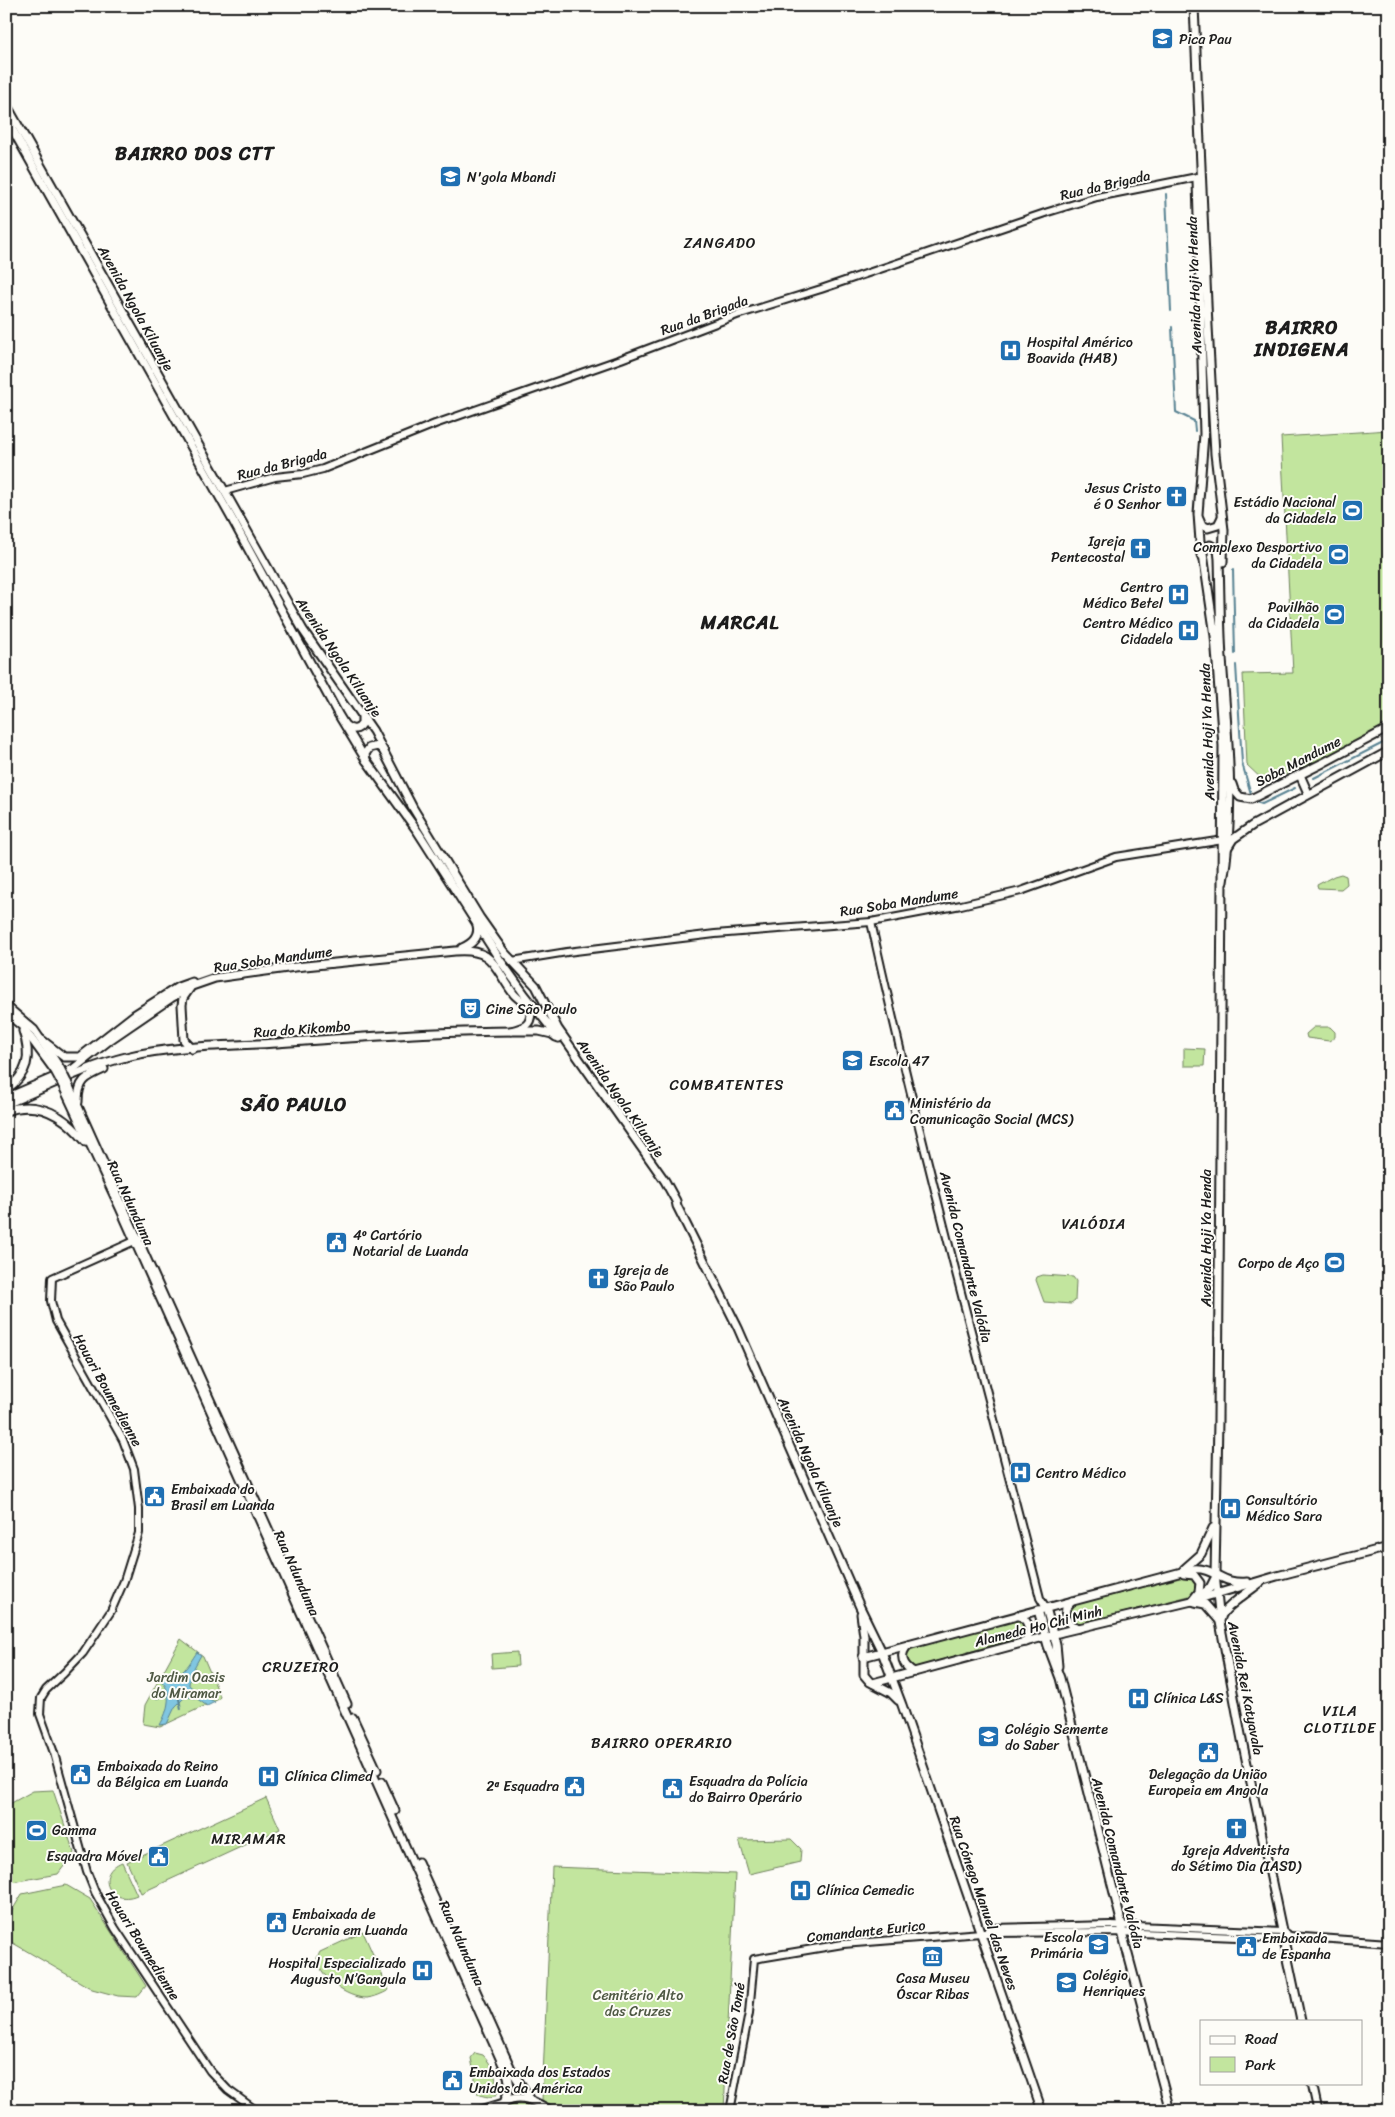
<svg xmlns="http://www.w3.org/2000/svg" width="1395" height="2117" font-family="Sriracha,sans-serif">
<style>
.green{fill:#c2e59e;stroke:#6f805d}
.water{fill:#80c6e1;stroke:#588292}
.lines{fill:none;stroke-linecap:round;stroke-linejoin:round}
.stream{stroke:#588292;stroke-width:2}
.tertiary-casing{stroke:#1c1c1c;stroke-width:10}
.secondary-casing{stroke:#1c1c1c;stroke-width:11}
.tertiary{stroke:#fdfcf7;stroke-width:6}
.secondary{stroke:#fdfcf7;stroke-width:7}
.secondary-bridge-casing{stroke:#1c1c1c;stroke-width:11;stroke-linecap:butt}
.secondary-bridge{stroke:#fdfcf7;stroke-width:7}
.labels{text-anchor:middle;stroke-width:4;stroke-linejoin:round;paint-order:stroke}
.poi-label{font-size:14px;fill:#1c1c1c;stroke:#fdfcf7;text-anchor:start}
.street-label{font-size:14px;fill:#1c1c1c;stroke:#fdfcf7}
.park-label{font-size:14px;fill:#4e5843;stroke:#fdfcf7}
.neighbourhood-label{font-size:15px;letter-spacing:1px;fill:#1c1c1c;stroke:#fdfcf7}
.district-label{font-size:19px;font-weight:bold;letter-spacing:1px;fill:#1c1c1c;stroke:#fdfcf7}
</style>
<rect width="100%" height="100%" fill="#fdfcf7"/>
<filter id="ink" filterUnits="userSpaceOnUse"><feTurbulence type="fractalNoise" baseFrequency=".02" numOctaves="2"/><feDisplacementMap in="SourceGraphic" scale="10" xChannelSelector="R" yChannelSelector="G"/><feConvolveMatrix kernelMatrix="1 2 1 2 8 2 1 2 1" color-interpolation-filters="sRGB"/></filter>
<g filter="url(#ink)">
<!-- green -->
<g class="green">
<path d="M1389,430V724L1351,746L1266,783L1247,765L1243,674L1293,673L1281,437Z"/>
<path d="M1341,874L1346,876L1347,884L1341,889L1318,888L1317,885L1334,876Z"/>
<path d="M1314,1027H1330L1335,1032V1037L1329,1041L1307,1038L1306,1034Z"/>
<path d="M1184,1048L1205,1049L1204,1066H1184Z"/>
<path d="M1043,1275L1073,1277L1076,1281L1075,1301L1071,1304L1044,1302L1036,1280L1037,1277Z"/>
<path d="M1184,1577L1191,1578L1195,1584L1194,1591L1189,1596L1079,1624H1075L1069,1619V1610L1074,1605Z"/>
<path d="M1018,1619L1023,1623L1025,1630L1022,1636L1015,1639L916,1667L910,1666L905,1658L906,1652L911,1647Z"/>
<path d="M181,1639L203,1656L220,1696L219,1699L160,1727L143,1724L145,1705Z"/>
<path d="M517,1652L518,1666L492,1668L491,1654Z"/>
<path d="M53,1790L74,1853L58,1874L6,1883V1806L33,1791Z"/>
<path d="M266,1798L280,1829L141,1893L127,1862Z"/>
<path d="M791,1839L801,1849L800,1862L749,1874L739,1840Z"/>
<path d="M122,1862L137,1895C109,1907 94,1873 122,1862Z"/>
<path d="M552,1867L735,1874L724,2111H670L553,2106L542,2100Z"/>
<path d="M66,1885L90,1899L146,1986L137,1997L118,1996L92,1989L6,1939V1921L22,1894Z"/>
<path d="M363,1932L389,1990C382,1994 375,1997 367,1998C346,1998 321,1979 317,1958L320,1952Z"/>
<path d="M475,2053L483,2055C493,2065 497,2080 498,2093C492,2099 485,2097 478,2094L471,2058Z"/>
<path d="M519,2101L536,2111H504C507,2103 510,2102 519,2101Z"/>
</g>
<!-- water -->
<path class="water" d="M197,1652L201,1655L190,1675L189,1685L198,1693L215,1702L207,1706L196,1698L185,1697L175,1707L167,1724L160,1725C168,1711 174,1690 159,1679L162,1676C180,1681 188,1666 197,1652Z"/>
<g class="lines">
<!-- stream -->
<g class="stream">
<path d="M1166,194L1171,311"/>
<path d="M1172,327L1176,412L1194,421L1195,431"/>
<path d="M1233,570L1235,654"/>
<path d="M1236,665L1242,763L1251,794"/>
<path d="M1314,778L1389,740"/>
<path d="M1256,802L1262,804L1295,788"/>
<path d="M192,1690L199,1691"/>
<path d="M157,1698L168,1693"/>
<path d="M179,1699L181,1709"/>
</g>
<defs>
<g id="tertiary">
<path d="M225,491L275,477L303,474L323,469L435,424L621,359L737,315L821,289L1048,212L1097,197L1197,177"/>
<path d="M871,922C921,1149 983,1373 1040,1598L1046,1608"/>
<path d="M512,961L567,952L715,934L871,922L961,905L1021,891L1116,857L1223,840"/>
<path d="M139,1239L52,1278L51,1301L56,1321L123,1440L134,1469L139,1509V1533L124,1581L111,1611L83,1653L64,1673L46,1690L41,1698L40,1714L54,1753L87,1872L95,1892L115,1928L210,2071L228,2090L257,2111"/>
<path d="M983,1933L993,1928L1111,1925L1283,1932L1290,1936L1389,1943"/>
<path d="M476,2111L505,2102"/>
<path d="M730,2111L749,2013L754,1959L843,1944L981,1933L1116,1932L1284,1939L1290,1936"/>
</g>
<g id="secondary">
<path d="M1194,6L1208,326L1215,454L1224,530L1223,562"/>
<path d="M6,104L303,630L373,731L413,808L480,918L504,952L536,986L558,1029L665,1181L676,1201L677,1206L738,1328L860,1607L882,1652L902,1705L1042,2111"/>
<path d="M6,118L232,519L338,714L366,760L418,832L500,960L525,995L559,1038"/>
<path d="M1197,181L1204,434L1198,514L1201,555"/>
<path d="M1199,518L1202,525L1208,528L1218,525L1222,517"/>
<path d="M346,726C352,731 358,730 362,724V716"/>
<path d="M366,760L365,754L369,748L378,746L383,750"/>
<path d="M1300,775L1308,793"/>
<path d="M1232,784L1234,790L1240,797L1251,799L1323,763L1389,728"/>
<path d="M1228,847L1233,839L1253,825L1389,751"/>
<path d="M1223,882C1236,808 1227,732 1222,658C1220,625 1220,592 1219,559L1218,550L1210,545L1204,547L1203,554L1215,636L1223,746L1218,1421L1215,1574L1220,1622L1242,1740L1301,2021"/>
<path d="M462,948C472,944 480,937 477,925"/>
<path d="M190,988L183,998L182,1005L184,1040L192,1049"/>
<path d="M6,1006L34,1030L60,1068"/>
<path d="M6,1013L22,1026L55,1071"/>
<path d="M42,1040L64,1057H80L134,1015L178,987L192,982"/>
<path d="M67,1082L347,1704"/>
<path d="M62,1084L120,1208L508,2076L510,2087L501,2111"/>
<path d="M6,1090C28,1074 32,1057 23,1031"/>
<path d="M6,1098L73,1069L111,1039L171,998L192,986L215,978L295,967L455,951C494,948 493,966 513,993C518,1000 527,1002 531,1012C531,1026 523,1028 511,1031"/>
<path d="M78,1102C78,1080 86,1077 104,1069"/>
<path d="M6,1104C45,1088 85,1067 126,1057C175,1045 228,1046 277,1043C365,1037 452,1030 539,1031L552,1034L556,1037"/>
<path d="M6,1111C39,1099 66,1117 86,1142"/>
<path d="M1184,1569L1201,1554L1213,1528"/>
<path d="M1184,1574L1194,1575L1200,1583L1199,1592L1192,1601"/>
<path d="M1196,1599L1210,1588L1214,1580"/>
<path d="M1072,1601L1066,1608L1065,1617L1071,1625L1079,1628"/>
<path d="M1195,1602L1205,1604L1219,1620"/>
<path d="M1046,1608L1056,1644L1058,1666"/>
<path d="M1038,1610L1048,1646L1060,1678L1122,1925V1932L1170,2111"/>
<path d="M861,1614L864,1636V1675L870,1682L891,1693L898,1700"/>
<path d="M1018,1615C1030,1620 1031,1632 1026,1642"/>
<path d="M1221,1618C1222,1609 1251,1590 1260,1583"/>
<path d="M908,1645C898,1655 903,1666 914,1672"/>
<path d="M863,1657L1193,1569C1215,1567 1221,1585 1247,1582"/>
<path d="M873,1683L1062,1632L1192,1601L1277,1576L1389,1547"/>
<path d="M353,1718L377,1770"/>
<path d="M382,1782L395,1811"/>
<path d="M418,1862L512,2071L531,2100"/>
<path d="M1312,2083L1318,2111"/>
<path d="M505,2102C522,2092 537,2103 551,2111"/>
</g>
</defs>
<!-- tertiary casing -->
<use href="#tertiary" class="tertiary-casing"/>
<!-- secondary casing -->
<use href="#secondary" class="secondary-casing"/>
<!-- tertiary -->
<use href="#tertiary" class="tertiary"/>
<!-- secondary -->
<use href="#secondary" class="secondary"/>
<defs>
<g id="secondary-bridge">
<path d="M60,1068L67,1082"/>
<path d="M55,1071L62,1084"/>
</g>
</defs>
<!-- secondary-bridge casing -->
<use href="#secondary-bridge" class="secondary-bridge-casing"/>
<!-- secondary-bridge -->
<use href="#secondary-bridge" class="secondary-bridge"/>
</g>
</g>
<!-- icons -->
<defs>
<symbol id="school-square" viewBox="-11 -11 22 22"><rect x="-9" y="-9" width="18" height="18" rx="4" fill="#1f6fb2" stroke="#fdfcf7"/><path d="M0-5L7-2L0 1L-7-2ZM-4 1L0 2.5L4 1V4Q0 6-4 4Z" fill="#fff"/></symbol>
<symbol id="university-square" viewBox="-11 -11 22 22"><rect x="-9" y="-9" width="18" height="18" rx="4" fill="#1f6fb2" stroke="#fdfcf7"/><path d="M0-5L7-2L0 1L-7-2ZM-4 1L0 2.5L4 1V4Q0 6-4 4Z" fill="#fff"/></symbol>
<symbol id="hospital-square" viewBox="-11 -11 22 22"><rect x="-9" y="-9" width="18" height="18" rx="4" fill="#1f6fb2" stroke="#fdfcf7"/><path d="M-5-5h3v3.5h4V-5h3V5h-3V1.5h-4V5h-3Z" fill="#fff"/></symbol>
<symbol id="church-square" viewBox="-11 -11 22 22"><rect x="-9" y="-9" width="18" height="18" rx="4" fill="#1f6fb2" stroke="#fdfcf7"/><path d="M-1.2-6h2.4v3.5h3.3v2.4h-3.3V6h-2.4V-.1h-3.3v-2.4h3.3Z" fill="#fff"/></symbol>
<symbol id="stadium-square" viewBox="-11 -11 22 22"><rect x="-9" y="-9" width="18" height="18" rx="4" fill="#1f6fb2" stroke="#fdfcf7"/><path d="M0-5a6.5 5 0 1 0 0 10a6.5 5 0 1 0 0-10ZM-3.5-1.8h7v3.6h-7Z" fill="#fff"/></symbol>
<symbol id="theatre-square" viewBox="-11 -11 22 22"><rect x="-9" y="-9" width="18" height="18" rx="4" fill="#1f6fb2" stroke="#fdfcf7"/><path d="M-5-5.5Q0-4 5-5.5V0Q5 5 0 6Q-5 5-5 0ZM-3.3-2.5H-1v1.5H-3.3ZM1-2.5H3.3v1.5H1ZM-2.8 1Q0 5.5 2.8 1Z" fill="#fff"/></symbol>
<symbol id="civic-square" viewBox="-11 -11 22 22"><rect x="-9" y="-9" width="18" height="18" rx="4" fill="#1f6fb2" stroke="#fdfcf7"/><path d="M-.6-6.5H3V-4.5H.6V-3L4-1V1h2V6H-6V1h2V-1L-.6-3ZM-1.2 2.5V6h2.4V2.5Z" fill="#fff"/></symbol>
<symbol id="museum-square" viewBox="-11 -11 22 22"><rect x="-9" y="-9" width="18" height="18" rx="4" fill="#1f6fb2" stroke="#fdfcf7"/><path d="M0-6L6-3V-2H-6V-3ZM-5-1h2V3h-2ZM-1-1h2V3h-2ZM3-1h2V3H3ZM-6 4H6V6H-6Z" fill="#fff"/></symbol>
</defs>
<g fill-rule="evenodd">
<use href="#school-square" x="1150" y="26" width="25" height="25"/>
<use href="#university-square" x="438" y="164" width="25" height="25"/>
<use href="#hospital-square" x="998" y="338" width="25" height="25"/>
<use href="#church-square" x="1164" y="484" width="25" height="25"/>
<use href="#stadium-square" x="1340" y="498" width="25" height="25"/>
<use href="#church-square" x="1128" y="536" width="25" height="25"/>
<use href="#stadium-square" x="1326" y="542" width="25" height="25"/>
<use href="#hospital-square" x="1166" y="582" width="25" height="25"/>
<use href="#stadium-square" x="1322" y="602" width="25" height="25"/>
<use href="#hospital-square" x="1176" y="618" width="25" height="25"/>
<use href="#theatre-square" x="458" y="996" width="25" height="25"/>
<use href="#school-square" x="840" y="1048" width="25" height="25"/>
<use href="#civic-square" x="882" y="1098" width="25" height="25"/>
<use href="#civic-square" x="324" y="1230" width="25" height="25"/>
<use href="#stadium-square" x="1322" y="1250" width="25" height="25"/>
<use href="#church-square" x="586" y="1266" width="25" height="25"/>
<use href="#hospital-square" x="1008" y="1460" width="25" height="25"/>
<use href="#civic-square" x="142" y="1484" width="25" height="25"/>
<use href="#hospital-square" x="1218" y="1496" width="25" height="25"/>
<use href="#hospital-square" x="1126" y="1686" width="25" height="25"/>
<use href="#university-square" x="976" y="1724" width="25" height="25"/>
<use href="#civic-square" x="1196" y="1740" width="25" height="25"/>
<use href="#civic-square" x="68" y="1762" width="25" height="25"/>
<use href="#hospital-square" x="256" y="1764" width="25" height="25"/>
<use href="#civic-square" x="562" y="1774" width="25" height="25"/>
<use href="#civic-square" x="660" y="1776" width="25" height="25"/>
<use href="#church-square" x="1224" y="1816" width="25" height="25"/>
<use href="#stadium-square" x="24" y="1818" width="25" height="25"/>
<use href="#civic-square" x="146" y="1844" width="25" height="25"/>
<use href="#hospital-square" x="788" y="1878" width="25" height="25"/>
<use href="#civic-square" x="264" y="1910" width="25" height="25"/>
<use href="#school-square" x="1086" y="1932" width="25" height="25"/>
<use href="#civic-square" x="1234" y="1934" width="25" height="25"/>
<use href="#museum-square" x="920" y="1944" width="25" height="25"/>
<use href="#hospital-square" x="410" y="1958" width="25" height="25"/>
<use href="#university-square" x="1054" y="1970" width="25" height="25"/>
<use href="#civic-square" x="440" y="2068" width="25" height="25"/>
</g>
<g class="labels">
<!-- poi labels -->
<g class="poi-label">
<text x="1179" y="44">Pica Pau</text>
<text x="467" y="182">N'gola Mbandi</text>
<text x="1027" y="347">Hospital Américo<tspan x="1027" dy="16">Boavida (HAB)</tspan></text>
<text x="1161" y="493" text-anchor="end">Jesus Cristo<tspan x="1161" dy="16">é O Senhor</tspan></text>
<text x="1336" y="507" text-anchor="end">Estádio Nacional<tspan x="1336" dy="16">da Cidadela</tspan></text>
<text x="1125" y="546" text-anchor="end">Igreja<tspan x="1125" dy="16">Pentecostal</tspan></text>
<text x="1322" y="552" text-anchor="end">Complexo Desportivo<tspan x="1322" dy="16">da Cidadela</tspan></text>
<text x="1163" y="592" text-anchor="end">Centro<tspan x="1163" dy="16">Médico Betel</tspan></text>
<text x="1319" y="612" text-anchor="end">Pavilhão<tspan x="1319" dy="16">da Cidadela</tspan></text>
<text x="1173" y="628" text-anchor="end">Centro Médico<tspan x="1173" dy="16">Cidadela</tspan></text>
<text x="486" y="1014">Cine São Paulo</text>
<text x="869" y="1066">Escola 47</text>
<text x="910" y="1108">Ministério da<tspan x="910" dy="16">Comunicação Social (MCS)</tspan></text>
<text x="353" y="1240">4º Cartório<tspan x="353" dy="16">Notarial de Luanda</tspan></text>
<text x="1319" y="1268" text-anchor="end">Corpo de Aço</text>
<text x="614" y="1275">Igreja de<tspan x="614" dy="16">São Paulo</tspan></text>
<text x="1036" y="1478">Centro Médico</text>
<text x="171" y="1494">Embaixada do<tspan x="171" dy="16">Brasil em Luanda</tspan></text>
<text x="1246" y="1505">Consultório<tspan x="1246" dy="16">Médico Sara</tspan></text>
<text x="1154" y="1703">Clínica L&amp;S</text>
<text x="1005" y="1734">Colégio Semente<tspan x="1005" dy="16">do Saber</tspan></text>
<text x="97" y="1771">Embaixada do Reino<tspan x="97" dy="16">da Bélgica em Luanda</tspan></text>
<text x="1208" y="1779" text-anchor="middle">Delegação da União<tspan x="1208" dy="16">Europeia em Angola</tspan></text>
<text x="285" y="1781">Clínica Climed</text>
<text x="689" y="1786">Esquadra da Polícia<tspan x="689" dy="16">do Bairro Operário</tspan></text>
<text x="559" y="1791" text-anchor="end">2ª Esquadra</text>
<text x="52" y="1835">Gamma</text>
<text x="1236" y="1855" text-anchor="middle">Igreja Adventista<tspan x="1236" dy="16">do Sétimo Dia (IASD)</tspan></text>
<text x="142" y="1861" text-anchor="end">Esquadra Móvel</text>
<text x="817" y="1895">Clínica Cemedic</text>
<text x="292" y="1919">Embaixada de<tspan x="292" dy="16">Ucrania em Luanda</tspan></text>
<text x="1083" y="1942" text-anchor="end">Escola<tspan x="1083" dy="16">Primária</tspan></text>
<text x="1262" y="1943">Embaixada<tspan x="1262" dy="16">de Espanha</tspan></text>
<text x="406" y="1968" text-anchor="end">Hospital Especializado<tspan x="406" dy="16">Augusto N’Gangula</tspan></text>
<text x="1083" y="1980">Colégio<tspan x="1083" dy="16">Henriques</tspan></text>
<text x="933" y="1983" text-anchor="middle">Casa Museu<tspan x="933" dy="16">Óscar Ribas</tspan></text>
<text x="469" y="2077">Embaixada dos Estados<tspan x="469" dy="16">Unidos da América</tspan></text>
</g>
<!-- street labels -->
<g class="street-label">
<text transform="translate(1105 185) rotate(-13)" y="5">Rua da Brigada</text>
<text transform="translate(1194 285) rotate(-92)" y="5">Avenida Hoji Ya Henda</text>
<text transform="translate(136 308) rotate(61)" y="5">Avenida Ngola Kiluanje</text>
<text transform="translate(704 315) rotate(-20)" y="5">Rua da Brigada</text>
<text transform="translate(282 464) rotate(-14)" y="5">Rua da Brigada</text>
<text transform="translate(339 657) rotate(56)" y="5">Avenida Ngola Kiluanje</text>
<text transform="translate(1207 732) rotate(-92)" y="5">Avenida Hoji Ya Henda</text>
<text transform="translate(1298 761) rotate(-27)" y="5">Soba Mandume</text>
<text transform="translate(899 902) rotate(-9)" y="5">Rua Soba Mandume</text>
<text transform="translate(273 959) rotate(-8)" y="5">Rua Soba Mandume</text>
<text transform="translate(302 1029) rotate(-4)" y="5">Rua do Kikombo</text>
<text transform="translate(621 1098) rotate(55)" y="5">Avenida Ngola Kiluanje</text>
<text transform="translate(131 1203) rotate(65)" y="5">Rua Ndunduma</text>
<text transform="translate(1206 1238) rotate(-90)" y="5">Avenida Hoji Ya Henda</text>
<text transform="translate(966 1257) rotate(76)" y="5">Avenida Comandante Valódia</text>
<text transform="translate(108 1390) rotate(61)" y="5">Houari Boumedienne</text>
<text transform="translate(811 1462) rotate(66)" y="5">Avenida Ngola Kiluanje</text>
<text transform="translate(297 1573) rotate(66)" y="5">Rua Ndunduma</text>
<text transform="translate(1038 1626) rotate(-14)" y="5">Alameda Ho Chi Minh</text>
<text transform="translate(1246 1688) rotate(79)" y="5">Avenida Rei Katyavala</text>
<text transform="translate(1118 1863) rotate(76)" y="5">Avenida Comandante Valódia</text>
<text transform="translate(984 1903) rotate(71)" y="5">Rua Cónego Manuel das Neves</text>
<text transform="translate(866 1931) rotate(-6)" y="5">Comandante Eurico</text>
<text transform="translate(462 1943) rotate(66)" y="5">Rua Ndunduma</text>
<text transform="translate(143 1945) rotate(58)" y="5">Houari Boumedienne</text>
<text transform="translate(731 2033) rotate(-80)" y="5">Rua de São Tomé</text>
</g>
<!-- park labels -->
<g class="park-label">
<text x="186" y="1682">Jardim Oasis<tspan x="186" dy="16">do Miramar</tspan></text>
<text x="638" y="2000">Cemitério Alto<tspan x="638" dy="16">das Cruzes</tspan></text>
</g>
<!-- neighbourhood labels -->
<g class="neighbourhood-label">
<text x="720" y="248">ZANGADO</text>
<text x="727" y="1090">COMBATENTES</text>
<text x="1094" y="1229">VALÓDIA</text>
<text x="301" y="1672">CRUZEIRO</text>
<text x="1340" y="1716">VILA<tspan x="1340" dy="17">CLOTILDE</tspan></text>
<text x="662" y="1748">BAIRRO OPERARIO</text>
<text x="249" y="1844">MIRAMAR</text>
</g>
<!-- district labels -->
<g class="district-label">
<text x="195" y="160">BAIRRO DOS CTT</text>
<text x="1302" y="334">BAIRRO<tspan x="1302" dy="22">INDIGENA</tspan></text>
<text x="740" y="629">MARCAL</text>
<text x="294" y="1111">SÃO PAULO</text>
</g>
</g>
<!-- margin -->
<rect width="1395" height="2117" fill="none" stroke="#fdfcf7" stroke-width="25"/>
<rect x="12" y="12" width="1370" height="2092" fill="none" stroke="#1c1c1c" stroke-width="2" filter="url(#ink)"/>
<!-- legend -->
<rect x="1200" y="2020" width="162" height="65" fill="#fdfcf7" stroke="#a3a29f"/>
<rect x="1210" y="2036" width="25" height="8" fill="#fdfcf7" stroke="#a3a29f"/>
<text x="1245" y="2044" font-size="15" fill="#1c1c1c">Road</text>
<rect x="1210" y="2057" width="25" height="15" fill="#c2e59e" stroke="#a3a29f"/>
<text x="1245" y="2070" font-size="15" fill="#1c1c1c">Park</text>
</svg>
